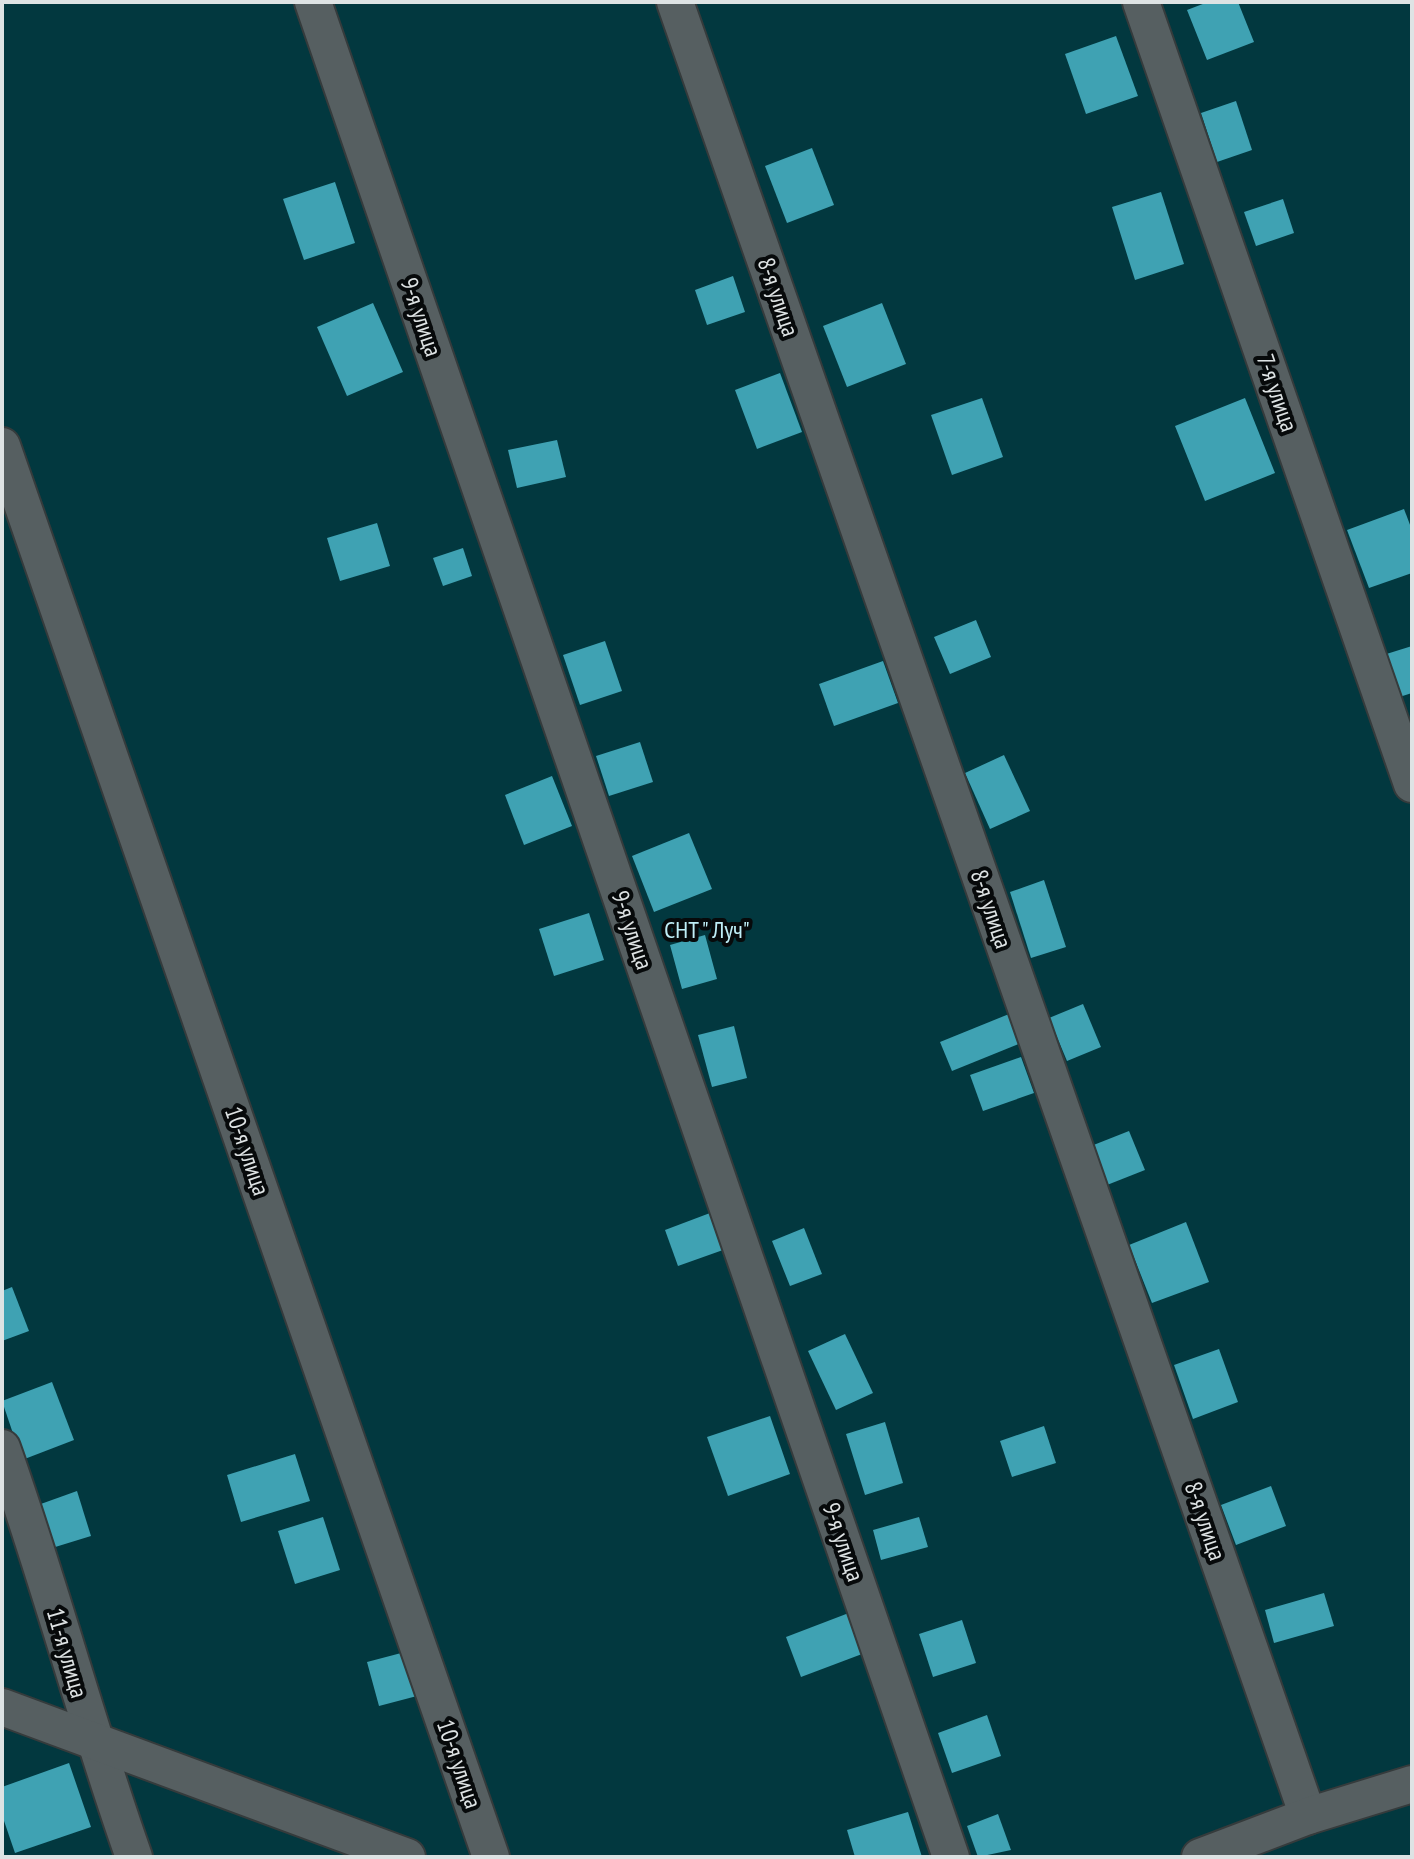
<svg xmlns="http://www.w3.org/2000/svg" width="1414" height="1859" font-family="'PT Sans Narrow',sans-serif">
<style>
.green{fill:#02383f}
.building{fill:#3fa2b3}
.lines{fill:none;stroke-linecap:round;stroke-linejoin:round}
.street-casing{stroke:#353b3c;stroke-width:40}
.street{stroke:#565f61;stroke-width:36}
.labels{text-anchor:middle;stroke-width:8;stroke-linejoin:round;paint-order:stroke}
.street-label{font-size:24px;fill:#dee3e4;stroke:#070a0b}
.park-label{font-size:24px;fill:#bfeef7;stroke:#070a0b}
</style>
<rect width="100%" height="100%" fill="#192123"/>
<!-- green -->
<rect class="green" x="2" y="2" width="1410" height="1855"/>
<!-- building -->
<g class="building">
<path d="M1208,2H1238L1254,42L1207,60L1187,10Z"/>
<path d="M1116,36L1138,96L1086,114L1065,54Z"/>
<path d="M1236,101L1252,150L1217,162L1201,113Z"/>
<path d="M812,148L834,205L787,223L765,166Z"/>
<path d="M335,182L355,243L304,260L283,199Z"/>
<path d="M1161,192L1184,264L1135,280L1112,207Z"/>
<path d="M1283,199L1294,233L1256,246L1244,212Z"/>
<path d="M733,276L745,312L707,325L695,290Z"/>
<path d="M373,303L403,372L347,396L317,327Z"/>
<path d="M882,303L906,364L847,387L823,326Z"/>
<path d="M780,373L802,432L757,449L735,390Z"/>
<path d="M982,398L1003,457L952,475L931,415Z"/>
<path d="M1245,398L1275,473L1205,501L1175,426Z"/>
<path d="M557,440L566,477L517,488L508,450Z"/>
<path d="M1404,509L1412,530V573L1369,588L1347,530Z"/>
<path d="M377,523L390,566L340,581L327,538Z"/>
<path d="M463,548L472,576L443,586L433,558Z"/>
<path d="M976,620L991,657L950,674L934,637Z"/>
<path d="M605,641L622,691L580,705L563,655Z"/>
<path d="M1412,646V693L1393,699L1380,656Z"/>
<path d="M883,661L898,703L834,726L819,684Z"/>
<path d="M640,742L653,782L609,796L596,756Z"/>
<path d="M1004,755L1030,811L990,829L965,773Z"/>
<path d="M552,776L572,826L524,845L505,795Z"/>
<path d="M689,833L712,889L654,912L632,856Z"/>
<path d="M1044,880L1066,947L1031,958L1010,892Z"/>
<path d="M589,913L604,960L554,976L539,929Z"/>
<path d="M705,935L717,979L682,989L670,945Z"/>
<path d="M1083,1004L1101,1047L1067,1061L1049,1018Z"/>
<path d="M1009,1014L1021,1043L952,1071L940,1042Z"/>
<path d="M734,1026L747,1078L712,1087L698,1035Z"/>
<path d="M1021,1057L1034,1093L983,1111L970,1075Z"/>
<path d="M1129,1131L1145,1170L1107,1185L1091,1146Z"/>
<path d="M710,1213L723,1250L678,1266L665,1230Z"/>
<path d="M1186,1222L1209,1282L1152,1303L1129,1245Z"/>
<path d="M804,1228L822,1274L790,1286L772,1241Z"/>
<path d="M12,1287L29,1331L2,1341V1291Z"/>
<path d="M845,1334L873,1393L836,1410L808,1351Z"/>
<path d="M1219,1349L1238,1402L1193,1419L1174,1365Z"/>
<path d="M52,1382L74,1440L22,1460L2,1401Z"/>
<path d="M770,1416L790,1474L728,1496L707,1437Z"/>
<path d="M885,1422L903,1483L865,1495L846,1434Z"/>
<path d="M1044,1426L1056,1463L1012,1477L1000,1441Z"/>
<path d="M295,1454L310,1501L241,1522L227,1475Z"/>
<path d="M1271,1486L1286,1526L1236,1545L1221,1505Z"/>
<path d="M77,1491L91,1536L52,1548L38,1505Z"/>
<path d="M323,1517L340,1570L295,1584L278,1531Z"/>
<path d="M919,1517L928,1547L881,1560L873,1530Z"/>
<path d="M1324,1593L1334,1626L1274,1643L1265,1610Z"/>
<path d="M854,1611L870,1651L801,1677L786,1637Z"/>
<path d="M962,1620L976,1663L933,1677L919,1634Z"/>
<path d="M405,1652L417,1696L379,1706L367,1662Z"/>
<path d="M987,1715L1001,1756L952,1773L938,1733Z"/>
<path d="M69,1763L91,1827L15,1853L2,1815V1787Z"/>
<path d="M908,1812L922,1857H855L847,1830Z"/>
<path d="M998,1814L1011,1850L978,1857L967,1826Z"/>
</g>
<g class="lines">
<defs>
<g id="street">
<path d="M313,2L951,1857"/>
<path d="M675,2L1308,1816"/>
<path d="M1141,2L1412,784"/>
<path d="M2,446L491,1857"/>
<path d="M2,1448C50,1583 86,1722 134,1857"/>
<path d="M2,1707L407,1857"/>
<path d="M1200,1857L1308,1816L1412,1784"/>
</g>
</defs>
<!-- street casing -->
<use href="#street" class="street-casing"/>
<!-- street -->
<use href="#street" class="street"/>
</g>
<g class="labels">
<!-- street labels -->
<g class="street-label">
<text transform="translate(778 297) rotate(71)" y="8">8-я улица</text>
<text transform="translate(421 317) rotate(71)" y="8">9-я улица</text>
<text transform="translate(1277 393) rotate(71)" y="8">7-я улица</text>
<text transform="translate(991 909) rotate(71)" y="8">8-я улица</text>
<text transform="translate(632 930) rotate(71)" y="8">9-я улица</text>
<text transform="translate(247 1151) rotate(71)" y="8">10-я улица</text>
<text transform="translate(1205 1521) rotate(71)" y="8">8-я улица</text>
<text transform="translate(843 1542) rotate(71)" y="8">9-я улица</text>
<text transform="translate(67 1653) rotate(74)" y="8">11-я улица</text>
<text transform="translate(459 1764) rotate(71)" y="8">10-я улица</text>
</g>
<!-- park labels -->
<g class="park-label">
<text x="707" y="938">СНТ " Луч"</text>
</g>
</g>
<!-- border -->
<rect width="1414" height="1859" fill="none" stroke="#dee3e4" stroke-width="8"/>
</svg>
